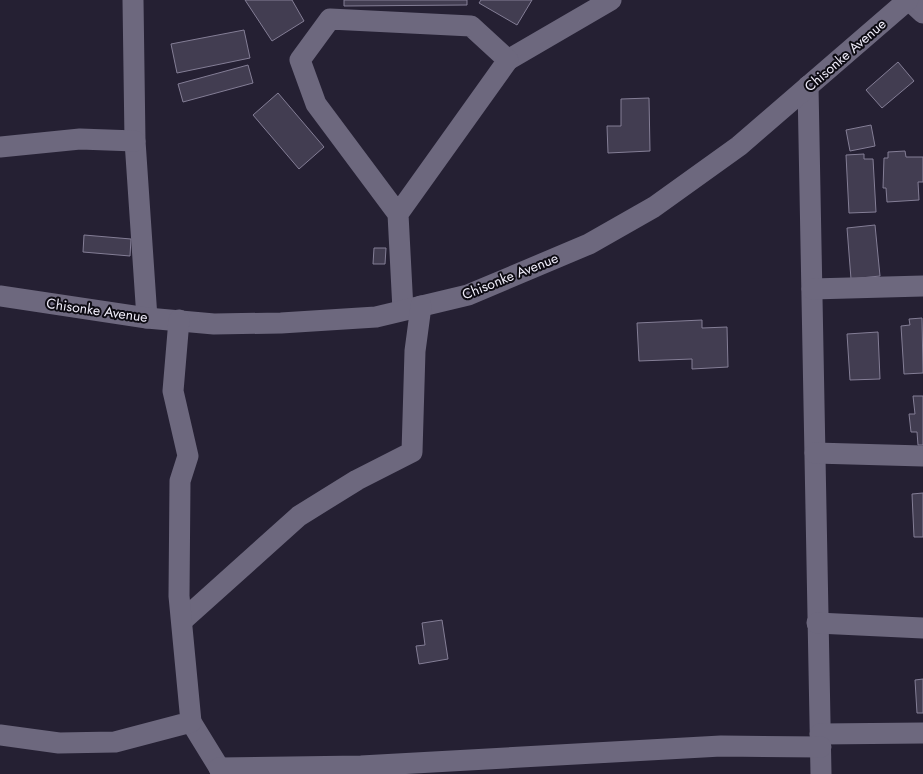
<svg xmlns="http://www.w3.org/2000/svg" width="923" height="774" font-family="Jost,sans-serif">
<style>
.building{fill:#423d51;stroke:#847e96}
.lines{fill:none;stroke-linecap:round;stroke-linejoin:round}
.minor{stroke:#6d687e;stroke-width:21}
.labels{text-anchor:middle;stroke-width:4;stroke-linejoin:round;paint-order:stroke}
.street-label{font-size:14px;fill:#eeebf8;stroke:#0d0b13}
</style>
<rect width="100%" height="100%" fill="#252033"/>
<!-- building -->
<g class="building">
<path d="M245,0H292L304,21L272,41Z"/>
<path d="M344,0H467V5L344,6Z"/>
<path d="M481,0H532L517,25L479,3Z"/>
<path d="M244,30L250,58L177,73L171,44Z"/>
<path d="M898,62L914,81L882,108L866,90Z"/>
<path d="M248,65L253,83L183,102L178,84Z"/>
<path d="M278,93L324,147L299,169L253,115Z"/>
<path d="M649,98L650,151L608,153L607,126H621V99Z"/>
<path d="M871,125L875,146L850,151L846,130Z"/>
<path d="M905,151L906,157H923V182H918L919,200L887,202L886,188H883L884,158H888V152Z"/>
<path d="M864,154V159H873L876,212L849,213L846,155Z"/>
<path d="M875,225L880,276L851,279L847,228Z"/>
<path d="M84,235L131,239L130,256L83,252Z"/>
<path d="M374,248H386L385,264H373Z"/>
<path d="M922,318L923,373L904,374L901,326L910,325L909,319Z"/>
<path d="M702,320V328L727,327L728,367L692,369V359L639,361L637,323Z"/>
<path d="M878,332L880,379L850,380L847,334Z"/>
<path d="M913,396H923V445H918L917,432H911L909,414H915Z"/>
<path d="M923,493V537H914L912,494Z"/>
<path d="M442,620L448,659L419,664L416,646L425,645L422,623Z"/>
<path d="M923,679V713H917L915,680Z"/>
</g>
<g class="lines">
<!-- minor -->
<g class="minor">
<path d="M133,0L135,141L147,318"/>
<path d="M909,0L923,13"/>
<path d="M508,60L611,0"/>
<path d="M808,86L821,774"/>
<path d="M0,147L80,139L135,141"/>
<path d="M398,214L508,60L471,26L330,19L300,60L316,104L398,214L403,310"/>
<path d="M812,289L923,286"/>
<path d="M0,296L147,318L214,324L281,323L376,317L468,295L589,244L654,207L739,146L908,0"/>
<path d="M815,453L923,456"/>
<path d="M182,621L299,516L357,480L412,452L415,351L421,306"/>
<path d="M817,623L923,628"/>
<path d="M191,722L223,774"/>
<path d="M820,734L923,733"/>
<path d="M0,735L59,743L115,742L191,722L179,596L180,481L188,456L173,391L179,320"/>
<path d="M219,768L361,766L721,746L821,747"/>
</g>
</g>
<g class="labels">
<!-- street labels -->
<g class="street-label">
<text transform="translate(845 55) rotate(-41)" y="5">Chisonke Avenue</text>
<text transform="translate(510 276) rotate(-22)" y="5">Chisonke Avenue</text>
<text transform="translate(97 310) rotate(8)" y="5">Chisonke Avenue</text>
</g>
</g>
</svg>
